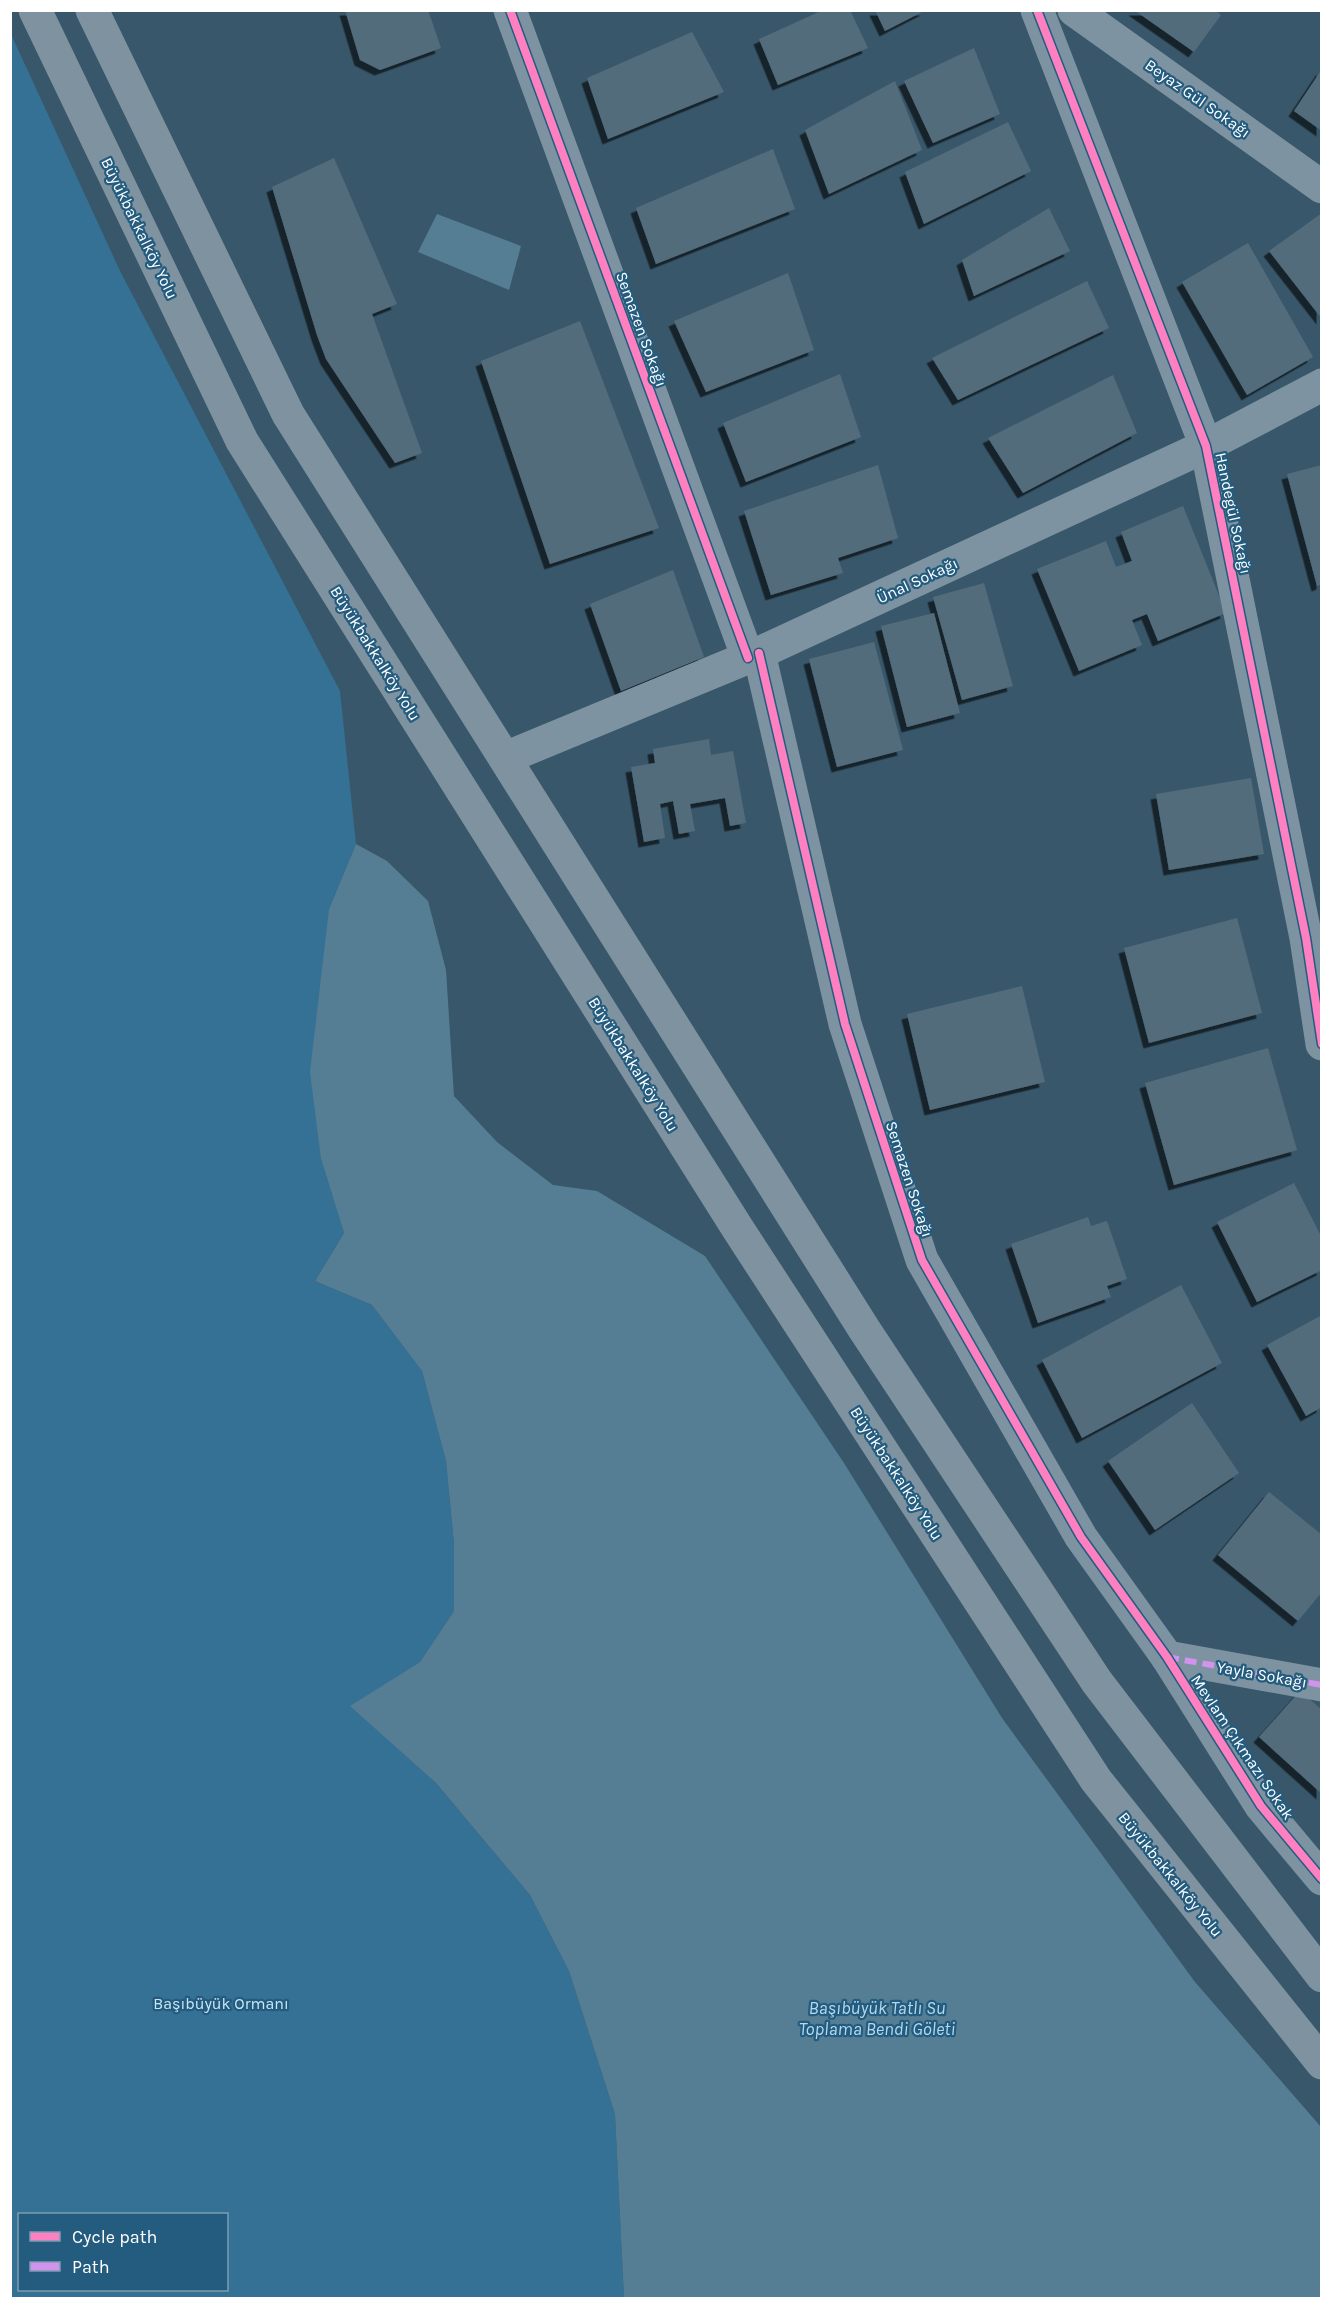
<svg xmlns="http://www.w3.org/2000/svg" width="1332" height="2309" font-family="Karla,sans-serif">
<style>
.green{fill:#347194;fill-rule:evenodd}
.water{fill:#557e95}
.building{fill:#536c7c;filter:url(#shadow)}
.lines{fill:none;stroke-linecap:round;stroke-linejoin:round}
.minor{stroke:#7d93a1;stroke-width:33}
.trunk{stroke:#7e92a0;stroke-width:33}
.quiet{stroke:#d193ec;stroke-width:6;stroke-dasharray:12 6;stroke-linecap:butt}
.cycleway-casing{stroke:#235c7f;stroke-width:11}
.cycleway{stroke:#ff80c0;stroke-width:8}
.labels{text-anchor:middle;stroke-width:4.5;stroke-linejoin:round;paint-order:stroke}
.street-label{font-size:16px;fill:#fff;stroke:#235c7f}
.park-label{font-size:16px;fill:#cce6f5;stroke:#235c7f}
.water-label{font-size:18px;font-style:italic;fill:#b4d9ee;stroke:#235c7f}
</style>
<defs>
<filter id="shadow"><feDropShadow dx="-5.5" dy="5.5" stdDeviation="0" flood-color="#0009"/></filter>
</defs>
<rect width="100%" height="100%" fill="#38576a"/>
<!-- green -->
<path class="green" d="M10,32L120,271L340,691L356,844L329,909L321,1159L344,1233L315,1281L372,1305L422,1371L446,1461L454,1544V1611L420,1662L351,1706L436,1783L530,1895L569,1971L615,2114L624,2298H11ZM20,2214H226V2290H20Z"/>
<!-- water -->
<g class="water">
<path d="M437,214L521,246L509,290L418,252Z"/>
<path d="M356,844L387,861L428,901L446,970L454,1096L497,1142L553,1185L597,1191L705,1256L844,1463L1002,1718L1195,1982L1321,2127V2298H624L615,2114L569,1971L530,1895L436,1783L350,1706L420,1662L454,1611V1544L446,1461L422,1371L372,1305L315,1281L344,1233L321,1159L310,1072L329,909Z"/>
</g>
<!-- building -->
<g class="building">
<path d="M345,10H428L441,48L380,70L360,60Z"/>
<path d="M823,10H850L868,48L778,85L759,39Z"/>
<path d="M875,10H926L885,31Z"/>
<path d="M1134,10H1215L1221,15L1194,52Z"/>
<path d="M692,32L724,92L608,139L587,78Z"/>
<path d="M974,48L1000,114L933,143L904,81Z"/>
<path d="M1322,69V131L1294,111Z"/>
<path d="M895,81L922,150L829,194L805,130Z"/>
<path d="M1008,122L1031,171L924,224L905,172Z"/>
<path d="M773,149L795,209L656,264L636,208Z"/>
<path d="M334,158L397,304L372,314L422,453L395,463L326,359L317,335L272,187Z"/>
<path d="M1049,208L1070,251L974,296L962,260Z"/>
<path d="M1322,213V319L1269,251Z"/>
<path d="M1248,243L1313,357L1247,395L1182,282Z"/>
<path d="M788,273L814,350L706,392L674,321Z"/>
<path d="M1087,281L1109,328L958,400L932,358Z"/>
<path d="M580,321L659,528L550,564L481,361Z"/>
<path d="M840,374L861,437L746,482L723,423Z"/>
<path d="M1113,375L1137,433L1023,493L988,438Z"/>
<path d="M878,465L898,538L838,558L843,573L771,595L744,511Z"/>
<path d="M1322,465V584L1317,586L1287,474Z"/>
<path d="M1183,506L1226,613L1158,641L1147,614L1132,620L1142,645L1079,671L1037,569L1106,541L1116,567L1132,561L1121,532Z"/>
<path d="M673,570L704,657L621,691L590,604Z"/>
<path d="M984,583L1013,686L962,700L933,597Z"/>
<path d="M934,613L960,713L907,727L881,626Z"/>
<path d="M874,642L903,750L837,767L809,659Z"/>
<path d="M709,739L711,755L733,751L746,823L730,826L725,798L690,804L695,831L679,834L673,801L660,804L665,838L644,842L631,767L655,763L653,749Z"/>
<path d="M1251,778L1264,854L1169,870L1156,794Z"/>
<path d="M1237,918L1262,1013L1149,1043L1124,948Z"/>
<path d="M1022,986L1045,1082L930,1110L907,1014Z"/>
<path d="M1268,1048L1297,1150L1174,1185L1145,1083Z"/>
<path d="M1294,1183L1322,1238V1270L1257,1302L1217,1222Z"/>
<path d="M1088,1217L1091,1226L1107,1221L1127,1279L1107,1286L1111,1297L1038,1323L1011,1244Z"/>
<path d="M1181,1285L1222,1363L1082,1438L1042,1360Z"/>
<path d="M1322,1315V1407L1306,1416L1267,1345Z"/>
<path d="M1192,1403L1239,1473L1155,1530L1108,1461Z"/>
<path d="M1269,1492L1322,1535V1592L1298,1621L1218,1555Z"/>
<path d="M1300,1691L1322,1710V1794L1259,1737Z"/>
</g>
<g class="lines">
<!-- minor -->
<g class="minor">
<path d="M510,10L748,658"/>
<path d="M1037,10L1206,446L1306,938L1322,1044"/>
<path d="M1074,10L1322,187"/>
<path d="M759,653L845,1024L922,1260L1081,1537L1167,1657L1261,1806L1322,1879"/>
<path d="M505,758L759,653L1206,446L1322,385"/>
<path d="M1167,1657L1322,1685"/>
</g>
<!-- trunk -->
<g class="trunk">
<path d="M35,10L242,441L738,1229L1096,1780L1322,2063"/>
<path d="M92,10L288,414L864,1329L1097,1682L1322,1976"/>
</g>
<!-- quiet -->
<path class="quiet" d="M1167,1657L1322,1685"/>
<defs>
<g id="cycleway">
<path d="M510,10L748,658"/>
<path d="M1037,10L1206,446L1306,938L1322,1044"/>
<path d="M759,653L845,1024L922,1260L1081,1537L1167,1657L1261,1806L1322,1879"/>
</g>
</defs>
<!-- cycleway casing -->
<use href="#cycleway" class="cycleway-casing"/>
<!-- cycleway -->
<use href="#cycleway" class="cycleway"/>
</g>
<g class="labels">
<!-- street labels -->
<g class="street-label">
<text transform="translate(1198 98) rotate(35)" y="6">Beyaz Gül Sokağı</text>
<text transform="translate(140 228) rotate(64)" y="6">Büyükbakkalköy Yolu</text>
<text transform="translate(642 329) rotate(70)" y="6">Semazen Sokağı</text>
<text transform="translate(1234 513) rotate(78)" y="6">Handegül Sokağı</text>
<text transform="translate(917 580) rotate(-25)" y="6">Ünal Sokağı</text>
<text transform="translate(376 653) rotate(58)" y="6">Büyükbakkalköy Yolu</text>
<text transform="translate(634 1064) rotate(58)" y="6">Büyükbakkalköy Yolu</text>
<text transform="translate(910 1179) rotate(72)" y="6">Semazen Sokağı</text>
<text transform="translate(897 1473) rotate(57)" y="6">Büyükbakkalköy Yolu</text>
<text transform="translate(1262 1674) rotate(10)" y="6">Yayla Sokağı</text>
<text transform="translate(1243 1747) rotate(56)" y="6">Mevlam Çıkmazı Sokak</text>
<text transform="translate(1171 1874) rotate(51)" y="6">Büyükbakkalköy Yolu</text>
</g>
<!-- park labels -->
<g class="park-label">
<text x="221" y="2009">Başıbüyük Ormanı</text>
</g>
<!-- water labels -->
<g class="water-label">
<text x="877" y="2014">Başıbüyük Tatlı Su<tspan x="877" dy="21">Toplama Bendi Göleti</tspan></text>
</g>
</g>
<!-- border -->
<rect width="1332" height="2309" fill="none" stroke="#ffffff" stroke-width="24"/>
<!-- legend -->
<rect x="18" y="2213" width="210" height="78" fill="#235c7f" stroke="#7b9db2" stroke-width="1.5"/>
<rect x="30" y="2232" width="30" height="9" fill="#ff80c0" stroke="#7b9db2" stroke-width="1.5"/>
<text x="72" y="2243" font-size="18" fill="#ffffff">Cycle path</text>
<rect x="30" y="2262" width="30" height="9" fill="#d193ec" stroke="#7b9db2" stroke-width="1.5"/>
<text x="72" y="2273" font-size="18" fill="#ffffff">Path</text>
</svg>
